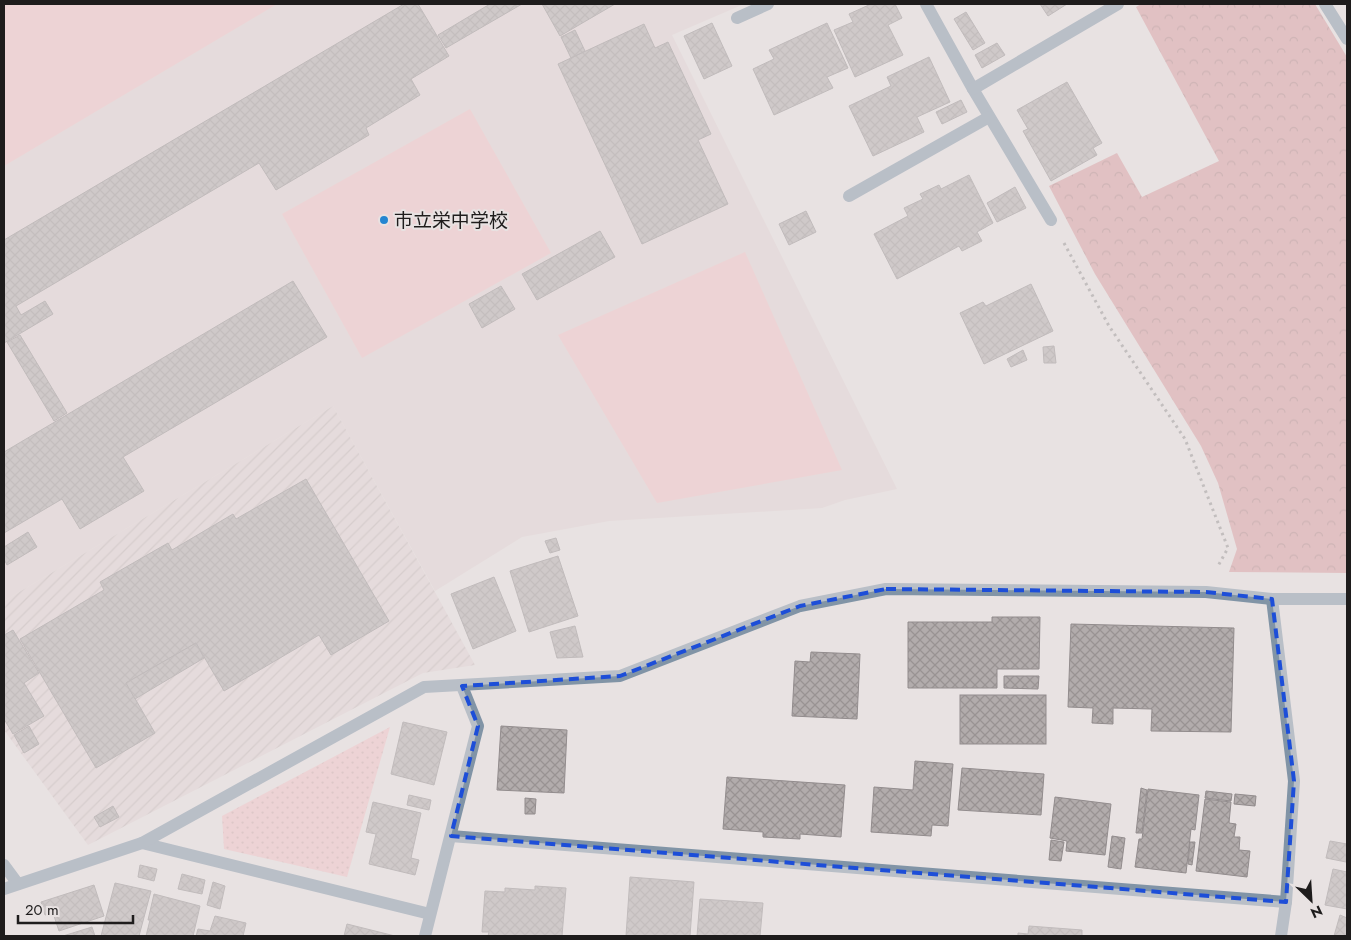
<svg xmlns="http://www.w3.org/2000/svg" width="1351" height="940" font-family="Jost,'Noto Sans JP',sans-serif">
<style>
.built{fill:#e3d3d4}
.industrial{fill:url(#industrial-furrows)}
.grass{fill:url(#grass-dots)}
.forest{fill:url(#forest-crowns)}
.pitch{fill:#f4c2c5}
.building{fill:url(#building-cross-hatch);stroke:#928c8d}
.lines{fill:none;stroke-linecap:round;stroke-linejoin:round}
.path{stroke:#969292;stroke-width:3;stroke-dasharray:2.5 4;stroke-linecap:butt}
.minor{stroke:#8194a6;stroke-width:12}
.marked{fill:none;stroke:#1d4ed8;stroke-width:4;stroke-dasharray:10 6;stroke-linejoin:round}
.poi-dot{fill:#2485d1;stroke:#e8e2e2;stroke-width:2}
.labels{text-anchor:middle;stroke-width:4;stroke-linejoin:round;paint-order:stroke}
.poi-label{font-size:19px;fill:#1e1c1c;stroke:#e8e2e2;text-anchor:start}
</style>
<defs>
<pattern id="industrial-furrows" width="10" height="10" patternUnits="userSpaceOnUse" patternTransform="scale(1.25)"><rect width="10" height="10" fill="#e3d3d4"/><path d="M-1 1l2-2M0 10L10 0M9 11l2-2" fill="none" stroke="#c2b5b5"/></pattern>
<pattern id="grass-dots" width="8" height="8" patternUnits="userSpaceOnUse" patternTransform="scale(1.25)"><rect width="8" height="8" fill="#f4c2c5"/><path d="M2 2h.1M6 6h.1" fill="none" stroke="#d1a6a9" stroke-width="1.8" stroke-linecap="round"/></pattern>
<pattern id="forest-crowns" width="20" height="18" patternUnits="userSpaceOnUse" patternTransform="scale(1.25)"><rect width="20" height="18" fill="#da9a9e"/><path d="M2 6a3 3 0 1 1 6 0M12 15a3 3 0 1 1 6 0" fill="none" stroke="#b07d80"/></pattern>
<pattern id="building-cross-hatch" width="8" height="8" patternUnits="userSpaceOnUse" patternTransform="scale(1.25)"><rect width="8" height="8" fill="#b2acac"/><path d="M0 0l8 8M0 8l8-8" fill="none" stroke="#999393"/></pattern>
</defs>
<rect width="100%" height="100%" fill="#e8e2e2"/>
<!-- built -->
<path class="built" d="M4,4H744L672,35L897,489L845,500L822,508L609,521L522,537L435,591L333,406L4,601Z"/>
<!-- industrial -->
<path class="industrial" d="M333,406L475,665L423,673L88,845L4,730V601Z"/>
<!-- grass -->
<path class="grass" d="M390,727L347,877L224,849L222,816Z"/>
<!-- forest -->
<path class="forest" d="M1141,4H1315L1347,57V573L1229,572L1237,549L1218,483L1201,446L1095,274L1049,186L1117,153L1142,197L1219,161L1136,7Z"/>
<!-- pitch -->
<g class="pitch">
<path d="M4,4H277L4,166Z"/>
<path d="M470,109L551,253L362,358L282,214Z"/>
<path d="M745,252L842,470L657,503L558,335Z"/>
</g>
<!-- building -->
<g class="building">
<path d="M404,4H418L449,56L411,79L420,95L366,128L369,135L276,190L259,163L16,306L21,315L45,301L53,314L4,343V240Z"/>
<path d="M490,4H522L446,48L438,35Z"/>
<path d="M542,4H615L560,36Z"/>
<path d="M871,4H895L902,18L888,25L903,55L855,77L834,30L853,22L849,14Z"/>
<path d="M1040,4H1067L1048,16Z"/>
<path d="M966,12L985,43L973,50L954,19Z"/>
<path d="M712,23L732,66L704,79L684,36Z"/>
<path d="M827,23L848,68L827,77L833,88L774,115L753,69L774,59L769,50Z"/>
<path d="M644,24L655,48L668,42L711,134L698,140L728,204L642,244L558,64Z"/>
<path d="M575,30L585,51L571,58L561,37Z"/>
<path d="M997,43L1005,55L982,68L975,55Z"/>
<path d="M929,57L950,102L917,117L924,132L873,156L849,106L891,86L887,77Z"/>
<path d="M1067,82L1102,143L1093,148L1097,155L1051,181L1023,131L1028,129L1017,110Z"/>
<path d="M961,100L967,112L942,124L936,112Z"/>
<path d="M969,175L993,223L977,232L982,241L962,251L959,246L897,279L874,234L908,216L904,208L923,199L920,194L939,185L941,189Z"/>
<path d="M1015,187L1026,208L997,222L987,203Z"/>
<path d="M806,211L816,232L789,245L779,224Z"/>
<path d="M600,231L615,257L537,300L522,274Z"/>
<path d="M293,281L327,337L123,457L144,491L80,529L62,499L4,533V452Z"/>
<path d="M1031,284L1053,331L984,364L960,313L983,302L986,306Z"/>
<path d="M501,286L515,309L482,328L469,304Z"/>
<path d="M20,335L67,413L54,421L7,342Z"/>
<path d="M1054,346L1056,363H1044L1043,347Z"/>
<path d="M1023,350L1027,360L1011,367L1007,359Z"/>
<path d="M306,479L389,621L331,655L319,635L224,691L196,643L126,683L155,733L96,768L20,639L104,590L100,582L168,543L172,550L233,514L236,519Z"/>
<path d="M28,532L37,547L7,565L4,559V547Z"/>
<path d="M556,538L560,550L550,553L545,541Z"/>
<path d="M558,556L578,616L529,632L510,571Z"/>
<path d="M494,577L516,631L473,649L451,594Z"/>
<path d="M992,617H1040L1039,669H997V688H908V622H992Z"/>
<path d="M1071,624L1234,628L1231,732L1151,731L1152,709L1113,708V724L1092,723L1093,708L1068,707Z"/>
<path d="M575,626L583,657L557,658L550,632Z"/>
<path d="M13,630L39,673L24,683L44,716L13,734L4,719V635Z"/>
<path d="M196,643L204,658L135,699L126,683Z"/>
<path d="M811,652L860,654L857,719L792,716L795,661L810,662Z"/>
<path d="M1004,676H1039L1038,689L1004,688Z"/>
<rect x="960" y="695" width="86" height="49"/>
<path d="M403,722L447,732L434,785L391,774Z"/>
<path d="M29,726L39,744L24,753L14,735Z"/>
<path d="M501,726L567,730L564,793L497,790Z"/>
<path d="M915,761L953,764L948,826L932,825L931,836L871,832L874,787L913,790Z"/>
<path d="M962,768L1044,774L1041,815L958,810Z"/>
<path d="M727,777L845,785L841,837L800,834V839L763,837V832L723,829Z"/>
<path d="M1141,788L1147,790L1142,833H1136Z"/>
<path d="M1148,789L1199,795L1195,830L1191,829L1186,873L1135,867L1139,839H1142Z"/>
<path d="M1206,791L1232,794L1231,801L1205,798Z"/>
<path d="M1235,794L1256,796L1255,806L1234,804Z"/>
<path d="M409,795L431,800L429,810L407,805Z"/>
<path d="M1055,797L1111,804L1105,855L1066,851L1067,841L1050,838Z"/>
<path d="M525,798L536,799L535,814H525Z"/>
<path d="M1205,799L1231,802L1229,823L1236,824L1234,837H1240L1239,850L1250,851L1247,877L1196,871Z"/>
<path d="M373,802L421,813L411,858L419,860L415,875L369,864L376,834L366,832Z"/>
<path d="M113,806L119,817L100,827L94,817Z"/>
<path d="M1112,836L1125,838L1121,869L1108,867Z"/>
<path d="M1051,840L1064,842L1061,861L1049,860Z"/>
<path d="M1330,841L1347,844L1346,862L1326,858Z"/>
<path d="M1190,842H1195L1192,865L1188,864Z"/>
<path d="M140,865L157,869L154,881L138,877Z"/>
<path d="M1333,869L1347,872V909L1325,905Z"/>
<path d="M182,874L205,880L202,894L178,889Z"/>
<path d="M630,877L694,882L690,936H626Z"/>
<path d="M213,882L225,886L220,909L207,905Z"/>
<path d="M115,883L151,891L139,936H101Z"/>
<path d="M94,885L104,916L59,931L53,913L45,915L41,902Z"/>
<path d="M535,886L566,888L562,936H488L489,932H482L485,891L505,892V888L535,890Z"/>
<path d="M154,894L200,906L193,936H146L150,920H148Z"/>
<path d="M700,899L763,903L760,936H697Z"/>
<path d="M1340,915L1347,918V936H1334Z"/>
<path d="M215,916L246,923L243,936H196L198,929L210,931Z"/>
<path d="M347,924L395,936H344Z"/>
<path d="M1029,926L1082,930V936H1018V933L1028,934Z"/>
<path d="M92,927L95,936H63Z"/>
</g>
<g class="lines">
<!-- path -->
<path class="path" d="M1064,243L1109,326L1185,439L1228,548L1218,566"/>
<!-- minor -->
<g class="minor">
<path d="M926,4L973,89L1051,220"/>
<path d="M1325,4L1347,39"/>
<path d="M737,18L768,4"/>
<path d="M973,89L1118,4"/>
<path d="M849,196L989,117"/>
<path d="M1272,599L1294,781L1286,902L1281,936"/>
<path d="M451,836L1286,902"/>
<path d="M142,843L430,914"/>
<path d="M4,865L18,884"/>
<path d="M4,889L142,843L424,687L620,676L800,606L886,589L1206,592L1272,599H1347"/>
<path d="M425,936L478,726L462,686"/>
</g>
</g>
<!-- marked area -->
<path d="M0 0H1351V940H0ZM886,589L1206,592L1272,599L1294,781L1286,902L451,836L478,726L462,686L620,676L800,606Z" fill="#e8e2e2" fill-opacity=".55" fill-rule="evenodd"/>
<path class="marked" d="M886,589L1206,592L1272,599L1294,781L1286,902L451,836L478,726L462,686L620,676L800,606Z"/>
<!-- markers -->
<circle class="poi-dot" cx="384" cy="220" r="5"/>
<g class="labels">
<!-- poi labels -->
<g class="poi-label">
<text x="394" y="227">市立栄中学校</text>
</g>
</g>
<!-- border -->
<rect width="1351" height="940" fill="none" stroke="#1e1c1c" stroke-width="10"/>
<!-- north arrow -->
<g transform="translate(1311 900) rotate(155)" stroke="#e8e2e2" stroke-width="4" paint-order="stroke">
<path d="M0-4L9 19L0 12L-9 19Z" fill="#1e1c1c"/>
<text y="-8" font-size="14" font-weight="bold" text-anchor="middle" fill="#1e1c1c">N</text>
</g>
<!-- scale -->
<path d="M18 915v8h115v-8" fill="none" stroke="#1e1c1c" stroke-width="2.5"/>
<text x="25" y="915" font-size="15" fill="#1e1c1c" stroke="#e8e2e2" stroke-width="4" paint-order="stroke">20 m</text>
</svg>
